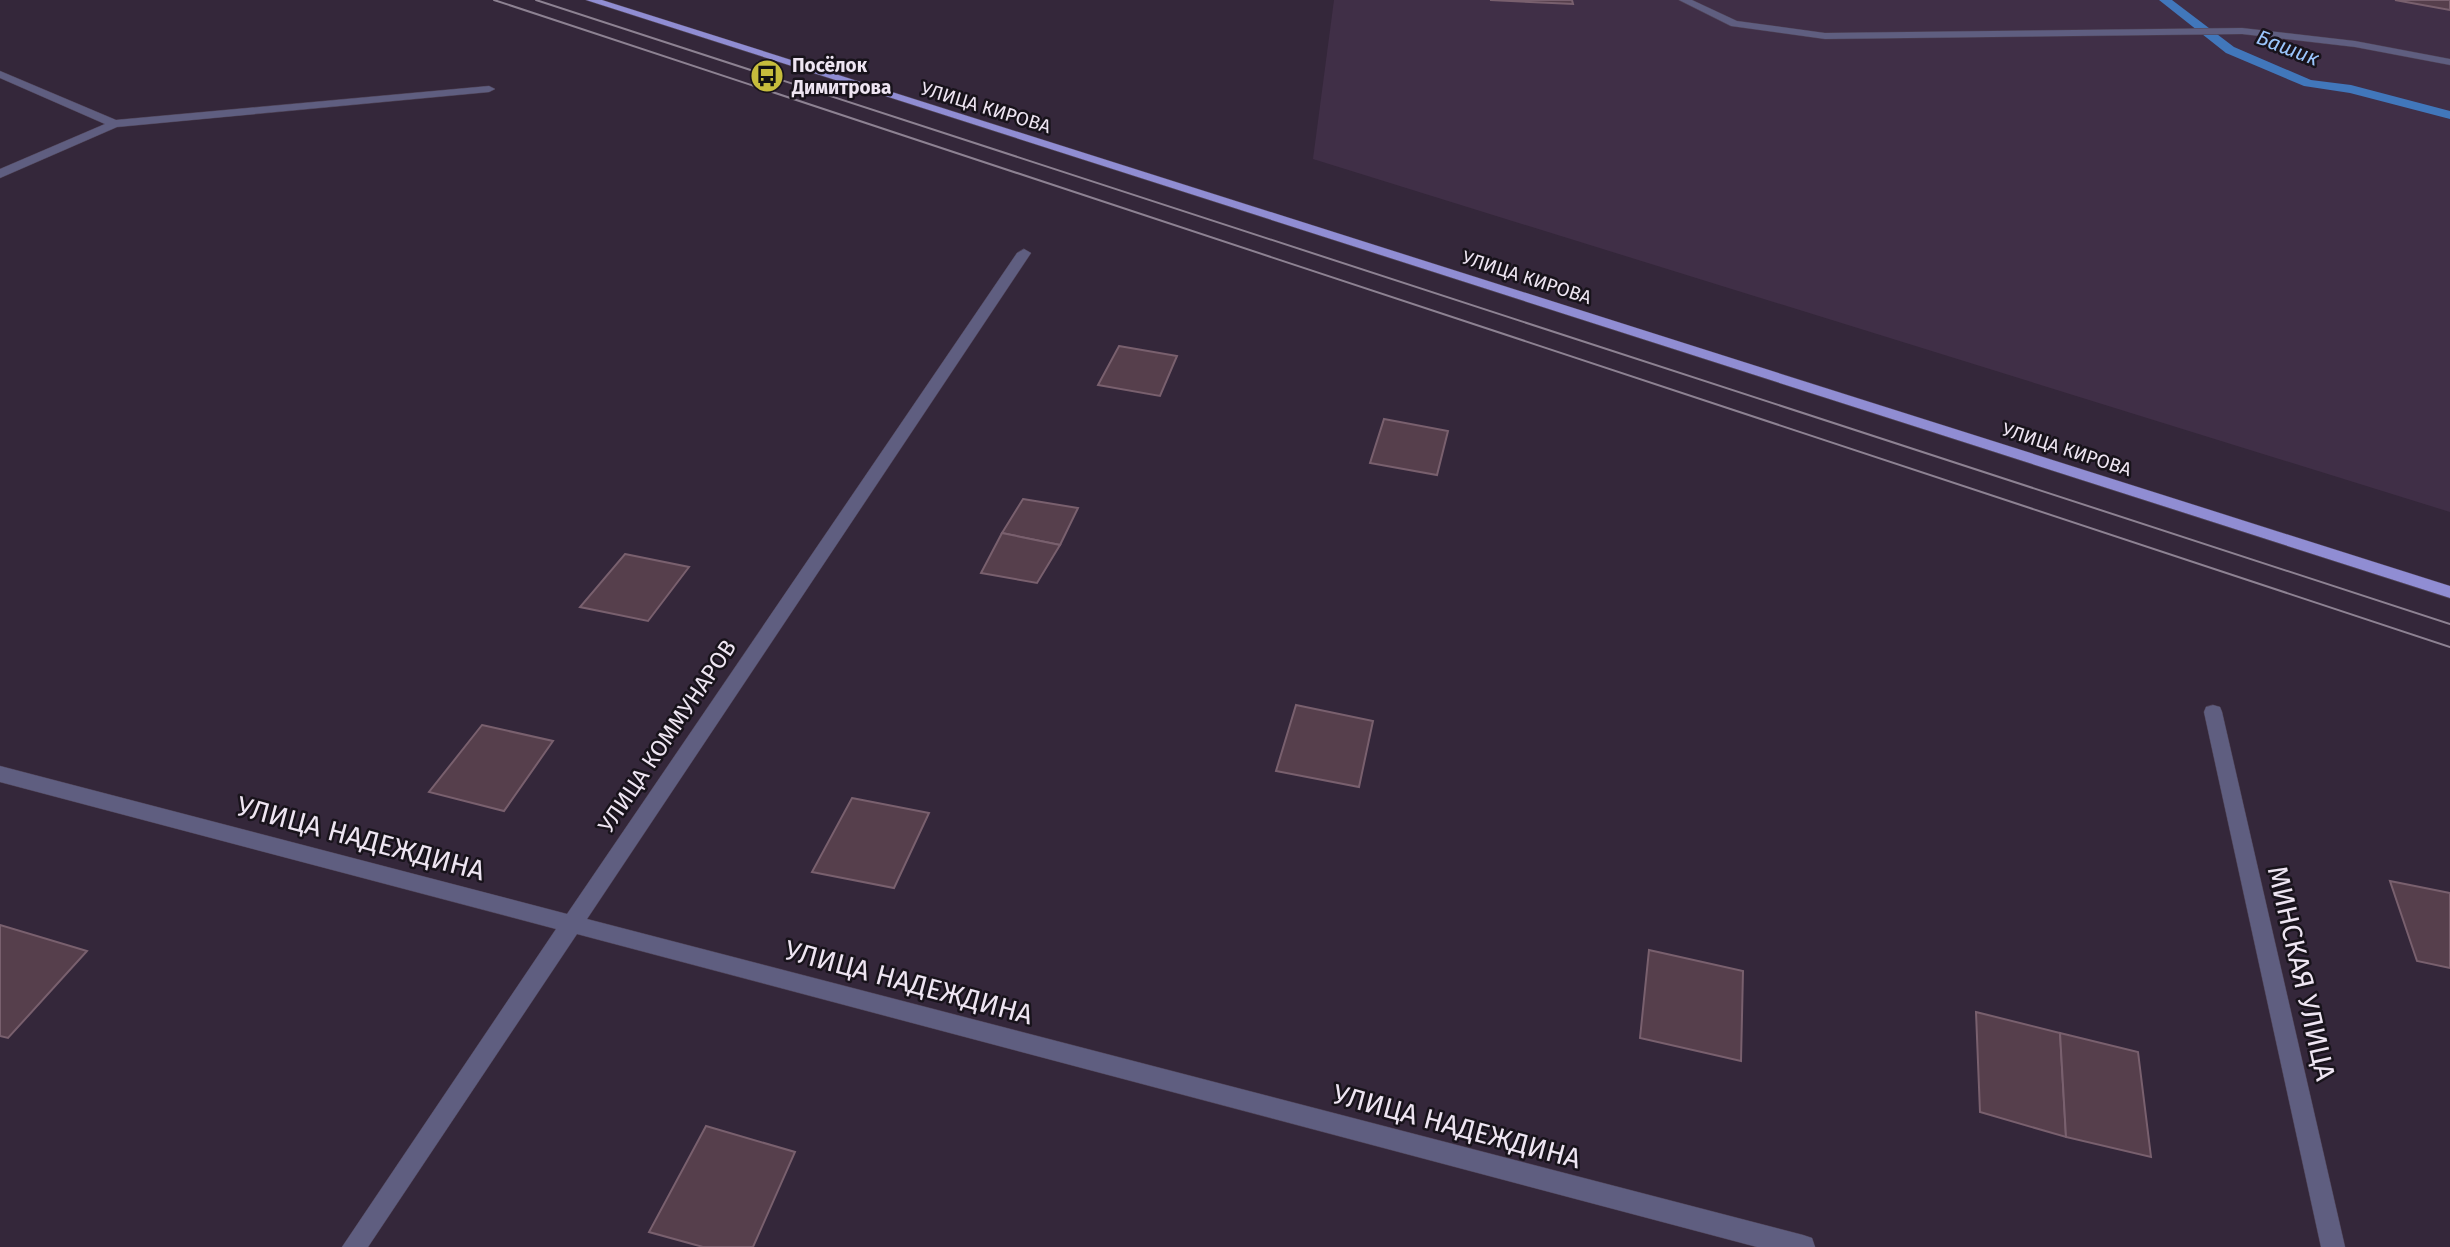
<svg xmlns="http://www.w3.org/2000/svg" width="2450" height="1247" font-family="'Fira Sans',sans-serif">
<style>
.built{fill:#402f47}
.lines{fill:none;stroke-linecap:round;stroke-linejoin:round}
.stream{fill:#4177bb;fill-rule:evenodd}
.building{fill:#563f4c;stroke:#79606e;stroke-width:2}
.minor-casing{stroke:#4e4254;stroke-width:1}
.major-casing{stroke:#4e4254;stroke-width:1}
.minor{fill:#5f5e80;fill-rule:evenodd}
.major{fill:#908dd3;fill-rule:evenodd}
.tram{stroke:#8d8292;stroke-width:2}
.labels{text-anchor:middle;stroke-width:5;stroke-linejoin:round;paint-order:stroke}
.far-poi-label{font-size:19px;font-weight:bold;fill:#eee5f2;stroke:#18131b;text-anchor:start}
.far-street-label{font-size:19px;fill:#eee5f2;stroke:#18131b}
.far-water-label{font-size:21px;font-style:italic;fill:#9bc6fd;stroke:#18131b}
.street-label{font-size:23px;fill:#eee5f2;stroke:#18131b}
.near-street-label{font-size:28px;fill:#eee5f2;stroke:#18131b}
</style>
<rect width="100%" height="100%" fill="#34273a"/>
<!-- built -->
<path class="built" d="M1334,0H2450V512L1313,159Z"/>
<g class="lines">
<!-- stream -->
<path class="stream" d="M2159,0H2172L2234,47L2311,80L2351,85L2450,111V119L2350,93L2304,86L2226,53Z"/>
</g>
<!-- building -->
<g class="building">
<path d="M1490,0H1572L1573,4Z"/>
<path d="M2395,0H2450V10Z"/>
<path d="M1119,346L1177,356L1160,396L1098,385Z"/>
<path d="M1384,419L1448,431L1437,475L1370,463Z"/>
<path d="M1023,499L1078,508L1060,545L1002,533Z"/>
<path d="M1002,533L1060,545L1037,583L981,573Z"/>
<path d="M625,554L689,567L648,621L580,607Z"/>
<path d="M1296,705L1373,721L1359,787L1276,771Z"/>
<path d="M482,725L553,741L504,811L429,792Z"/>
<path d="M852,798L929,813L894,888L812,872Z"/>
<path d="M2390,881L2450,893V968L2417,961Z"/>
<path d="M0,925L87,951L8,1038L0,1036Z"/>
<path d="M1649,950L1743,971L1741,1061L1640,1038Z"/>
<path d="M1976,1012L2060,1033L2066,1137L1980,1112Z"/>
<path d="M2060,1033L2138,1052L2151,1157L2066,1137Z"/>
<path d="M706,1126L795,1152L753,1247H703L649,1232Z"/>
</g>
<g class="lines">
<defs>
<g id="minor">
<path d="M1679,0H1692L1737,21L1825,33L2242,28L2355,41L2450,59V65L2355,47L2242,34L1825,39L1731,26Z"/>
<path d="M0,71L116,120L489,86L495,89L489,92L117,127L0,178V169L105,124L0,78Z"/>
<path d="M1024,249L1031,253L587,919L1803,1235L1812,1238L1815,1247H1757L577,934L368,1247H342L556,929L0,782V766L567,914L1017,253Z"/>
<path d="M2213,705L2220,707L2222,712L2345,1247H2321L2204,712L2206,707Z"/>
</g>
<path id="major" d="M586,0H602L2450,586V598Z"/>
</defs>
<!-- minor casing -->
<use href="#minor" class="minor-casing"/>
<!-- major casing -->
<use href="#major" class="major-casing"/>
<!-- minor -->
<use href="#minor" class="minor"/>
<!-- major -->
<use href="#major" class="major"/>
<!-- tram -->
<g class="tram">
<path d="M494,0L2450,647"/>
<path d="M536,0L2450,624"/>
</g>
</g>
<!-- icons -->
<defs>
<symbol id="bus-disc" viewBox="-11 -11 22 22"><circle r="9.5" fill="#c6bc3c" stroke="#18131b"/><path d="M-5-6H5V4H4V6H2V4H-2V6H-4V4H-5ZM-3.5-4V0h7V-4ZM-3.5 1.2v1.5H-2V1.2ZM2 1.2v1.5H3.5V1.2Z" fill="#111"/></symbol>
</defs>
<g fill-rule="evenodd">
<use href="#bus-disc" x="748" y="57" width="38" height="38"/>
</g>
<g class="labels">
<!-- far-poi labels -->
<g class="far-poi-label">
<text x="792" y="72">Посёлок<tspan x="792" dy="22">Димитрова</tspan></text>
</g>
<!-- far-street labels -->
<g class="far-street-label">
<text transform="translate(986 107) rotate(17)" y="7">УЛИЦА КИРОВА</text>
<text transform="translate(1527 277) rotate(18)" y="7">УЛИЦА КИРОВА</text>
<text transform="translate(2067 449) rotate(18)" y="7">УЛИЦА КИРОВА</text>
</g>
<!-- far-water labels -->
<g class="far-water-label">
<text transform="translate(2288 48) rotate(21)" y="7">Башик</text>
</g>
<!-- street labels -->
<g class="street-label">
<text transform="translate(667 736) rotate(-56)" y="8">УЛИЦА КОММУНАРОВ</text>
</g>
<!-- near-street labels -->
<g class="near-street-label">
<text transform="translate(361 838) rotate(15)" y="10">УЛИЦА НАДЕЖДИНА</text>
<text transform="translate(2302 973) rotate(77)" y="10">МИНСКАЯ УЛИЦА</text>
<text transform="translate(909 982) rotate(15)" y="10">УЛИЦА НАДЕЖДИНА</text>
<text transform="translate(1457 1126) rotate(15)" y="10">УЛИЦА НАДЕЖДИНА</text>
</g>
</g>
</svg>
